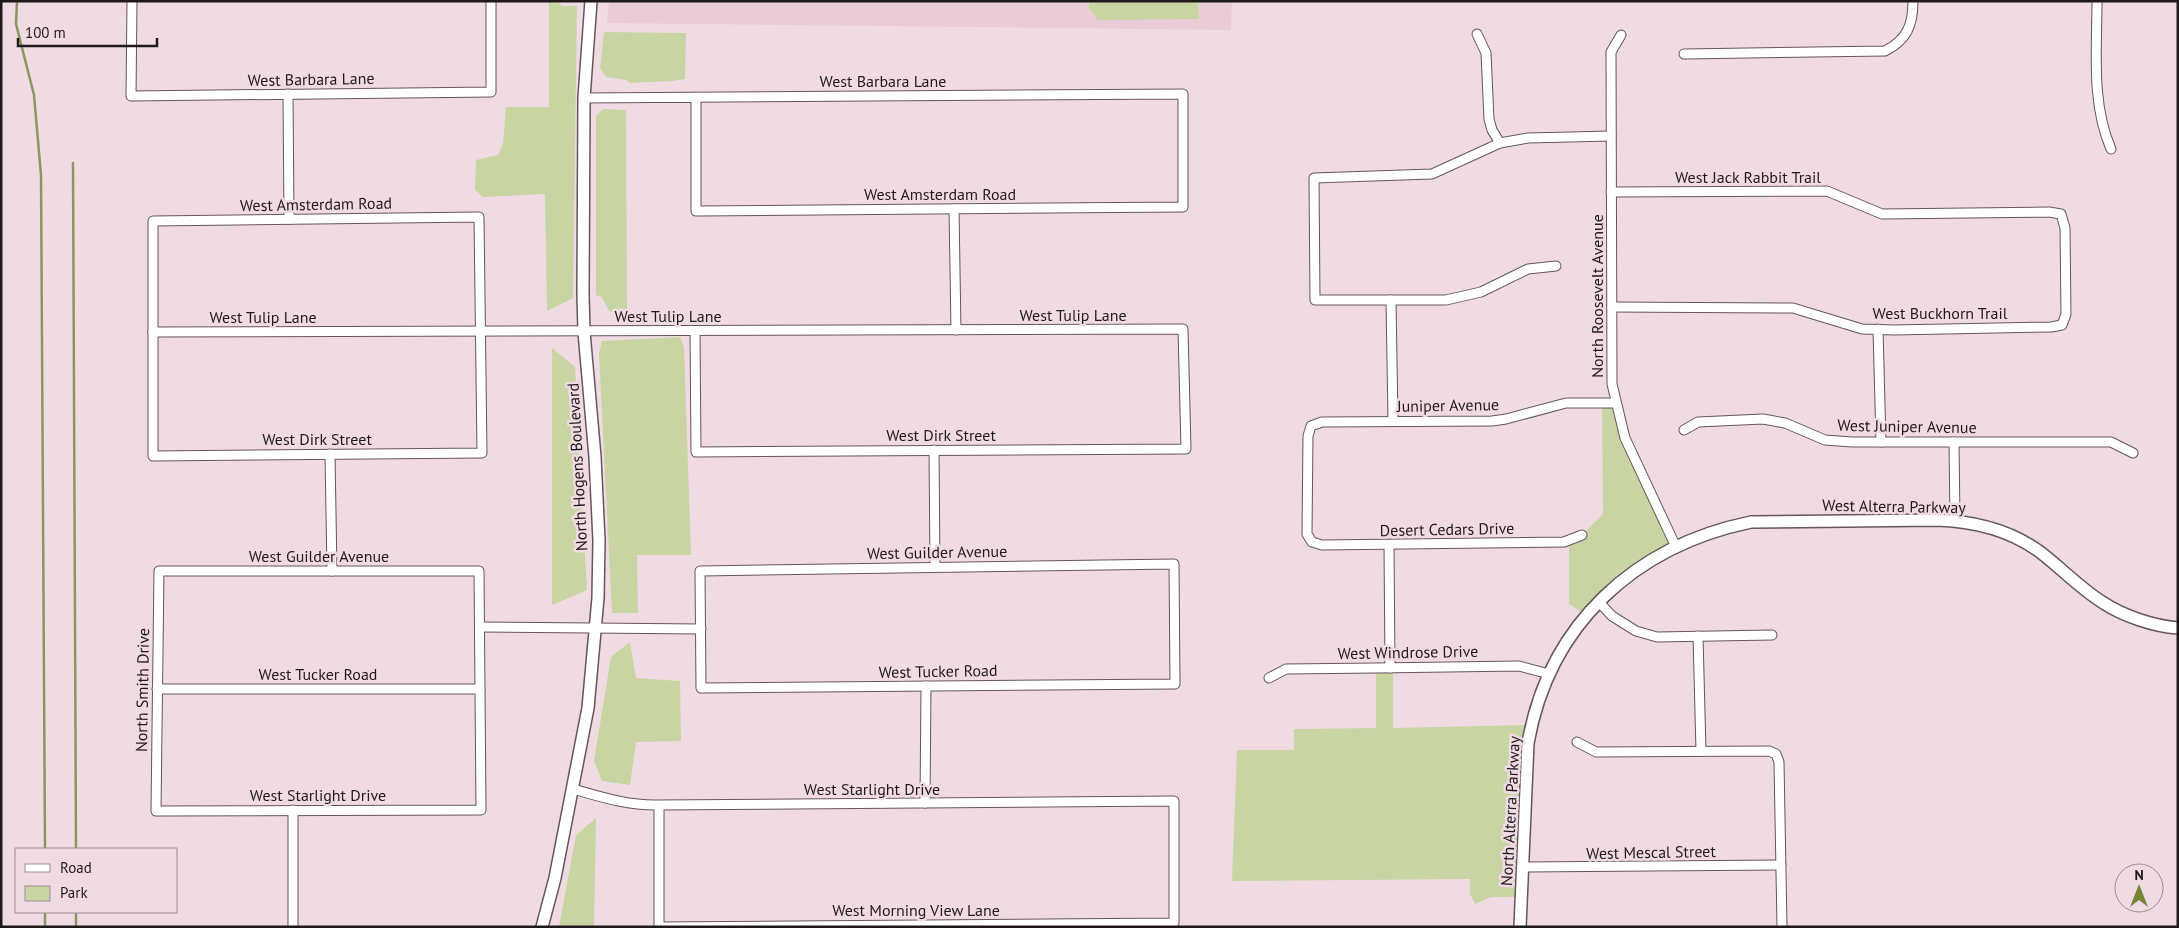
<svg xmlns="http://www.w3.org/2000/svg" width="2179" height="928" font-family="'PT Sans',sans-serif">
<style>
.built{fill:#e9ccd6}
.green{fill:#c8d5a3}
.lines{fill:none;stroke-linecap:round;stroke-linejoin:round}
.stream{stroke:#8a965d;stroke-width:2.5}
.street-casing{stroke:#66555b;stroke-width:11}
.secondary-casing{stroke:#66555b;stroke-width:14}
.street{stroke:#fff;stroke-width:9}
.secondary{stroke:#fff;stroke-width:11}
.labels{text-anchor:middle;stroke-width:5;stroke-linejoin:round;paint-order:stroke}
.street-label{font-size:16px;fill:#20191c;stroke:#f0dbe3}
</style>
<rect width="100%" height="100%" fill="#f0dbe3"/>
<!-- built -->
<path class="built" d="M609,1H1232L1231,30L607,23Z"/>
<!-- green -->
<g class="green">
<path d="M549,1H557L562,6H577L573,298L547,311L545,194L483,197L475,190L476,160L498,155L503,143L506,107H549Z"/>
<path d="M1089,1H1198L1199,19L1098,20L1089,8Z"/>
<path d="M604,32L686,33L685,79L673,81L630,83L626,80L606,77L600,68Z"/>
<path d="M603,109L626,110L627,315L609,311L602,297L596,295V116Z"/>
<path d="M680,337L684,347L691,555H637L638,613H612L599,354L602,341Z"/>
<path d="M552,348L575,367L587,590L552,605Z"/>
<path d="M1602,403H1615L1620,423L1676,547L1586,615L1569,604V540L1582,535L1603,514Z"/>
<path d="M630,642L636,678L680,681L681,741L636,742L630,785L602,781L594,761L611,657Z"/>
<path d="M1376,668H1393V728L1531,725L1521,897H1491L1475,904L1470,894V879L1232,881L1237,750H1294V729L1376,728Z"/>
<path d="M596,818L594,927H559L576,835Z"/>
</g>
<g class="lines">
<!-- stream -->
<g class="stream">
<path d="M17,1L16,24L34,95L41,175L45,849"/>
<path d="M73,163L76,849"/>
<path d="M45,912V927"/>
<path d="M76,912V927"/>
</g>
<defs>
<g id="street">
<path d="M132,1L131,96L491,92V1"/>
<path d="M2097,1C2097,50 2091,103 2111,149"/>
<path d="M1477,34L1486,53L1489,119L1492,130L1500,143"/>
<path d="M1621,35L1611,52L1612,384L1625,438L1676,547"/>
<path d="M1684,54L1885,51C1907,40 1913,25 1913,1"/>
<path d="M288,94L289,219"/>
<path d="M584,98L1183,94V207L696,211V97"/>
<path d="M1611,192L1827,191L1882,214L2049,212L2061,214L2065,228L2066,314L2062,325L2051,327L1894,330L1862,329L1793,308L1612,307"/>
<path d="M954,209L956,330"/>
<path d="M479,217L482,453L153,456V221Z"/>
<path d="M1556,266L1528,269L1481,292L1446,300H1315L1314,178L1432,174L1500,143L1528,138L1611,136"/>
<path d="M1391,300L1393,421"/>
<path d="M1878,329L1881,442"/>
<path d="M153,332L1183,329L1186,449L696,452L695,331"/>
<path d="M1684,430L1698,422L1763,419L1785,423L1825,440L1852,442H2111L2133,453"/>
<path d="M1954,442L1955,521"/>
<path d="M934,450L935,567"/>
<path d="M330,454L332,571"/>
<path d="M1582,535L1564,542L1322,545L1312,542L1307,534L1308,436L1311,426L1322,422L1492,421L1506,419L1566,403H1615"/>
<path d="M1389,545L1390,668"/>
<path d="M1174,564L1175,684L701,688L700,571Z"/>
<path d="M159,571H479L481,810L156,811Z"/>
<path d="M1599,602L1612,616L1636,631L1657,637L1772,635"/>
<path d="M480,627L701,629"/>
<path d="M1698,636L1701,751"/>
<path d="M1269,678L1286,669L1376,668L1519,666L1549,674"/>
<path d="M157,689H480"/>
<path d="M1577,742L1596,752L1769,751L1776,754L1779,762L1782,927"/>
<path d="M573,789C601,797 629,806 659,805L1174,801V923L659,927V805"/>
<path d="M925,803L926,686"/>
<path d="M293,810V927"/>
<path d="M1522,867L1781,865"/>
</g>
<g id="secondary">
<path d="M542,927L555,878L588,708L598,598L599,540L595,457L584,332L583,294L584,98L591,1"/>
<path d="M1520,927L1528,743C1549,624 1635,546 1751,522L1936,520C1972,521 2010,530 2040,552C2061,568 2080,588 2102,602C2123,616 2153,626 2178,628"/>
</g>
</defs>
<!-- street casing -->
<use href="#street" class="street-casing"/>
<!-- secondary casing -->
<use href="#secondary" class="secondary-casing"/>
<!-- street -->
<use href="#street" class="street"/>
<!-- secondary -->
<use href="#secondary" class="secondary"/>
</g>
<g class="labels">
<!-- street labels -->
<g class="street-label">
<text transform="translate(311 79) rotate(-1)" y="6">West Barbara Lane</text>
<text x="883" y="87">West Barbara Lane</text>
<text x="1748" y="183">West Jack Rabbit Trail</text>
<text x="940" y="200">West Amsterdam Road</text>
<text transform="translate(316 204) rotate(-1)" y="6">West Amsterdam Road</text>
<text transform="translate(1597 296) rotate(-90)" y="6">North Roosevelt Avenue</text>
<text x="1940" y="319">West Buckhorn Trail</text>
<text x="1073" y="321">West Tulip Lane</text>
<text x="668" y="322">West Tulip Lane</text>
<text x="263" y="323">West Tulip Lane</text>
<text transform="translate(1448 405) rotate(-1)" y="6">Juniper Avenue</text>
<text transform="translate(1907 426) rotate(1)" y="6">West Juniper Avenue</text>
<text x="941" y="441">West Dirk Street</text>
<text x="317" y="445">West Dirk Street</text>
<text transform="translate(577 467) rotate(-93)" y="6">North Hogens Boulevard</text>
<text transform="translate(1894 506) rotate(1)" y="6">West Alterra Parkway</text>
<text transform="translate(1447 529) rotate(-1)" y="6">Desert Cedars Drive</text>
<text transform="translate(937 552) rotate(-1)" y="6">West Guilder Avenue</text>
<text x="319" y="562">West Guilder Avenue</text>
<text transform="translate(1408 652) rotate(-1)" y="6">West Windrose Drive</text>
<text transform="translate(938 671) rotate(-1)" y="6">West Tucker Road</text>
<text x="318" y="680">West Tucker Road</text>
<text transform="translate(142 690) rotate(-89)" y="6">North Smith Drive</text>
<text x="872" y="795">West Starlight Drive</text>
<text x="318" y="801">West Starlight Drive</text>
<text transform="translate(1510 811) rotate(-87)" y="6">North Alterra Parkway</text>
<text transform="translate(1651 852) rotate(-1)" y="6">West Mescal Street</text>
<text x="916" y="916">West Morning View Lane</text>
</g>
</g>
<!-- border -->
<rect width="2179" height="928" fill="none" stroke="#20191c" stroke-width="5"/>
<!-- legend -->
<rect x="15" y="848" width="162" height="65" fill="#f0dbe3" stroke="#9d8d93"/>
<rect x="25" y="864" width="25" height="8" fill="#ffffff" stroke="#9d8d93"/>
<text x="60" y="873" font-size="15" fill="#20191c">Road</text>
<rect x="25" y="886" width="25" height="15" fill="#c8d5a3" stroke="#9d8d93"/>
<text x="60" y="898" font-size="15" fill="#20191c">Park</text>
<!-- north arrow -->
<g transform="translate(2139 888)"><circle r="24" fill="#f0dbe3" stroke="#9d8d93"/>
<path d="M0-4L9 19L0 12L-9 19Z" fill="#758636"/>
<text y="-8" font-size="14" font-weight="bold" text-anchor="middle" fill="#20191c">N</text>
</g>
<!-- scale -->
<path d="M18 38v8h139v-8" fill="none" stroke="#20191c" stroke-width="2.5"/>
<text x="25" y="38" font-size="15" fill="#20191c" stroke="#f0dbe3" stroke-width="4" paint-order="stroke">100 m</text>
</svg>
